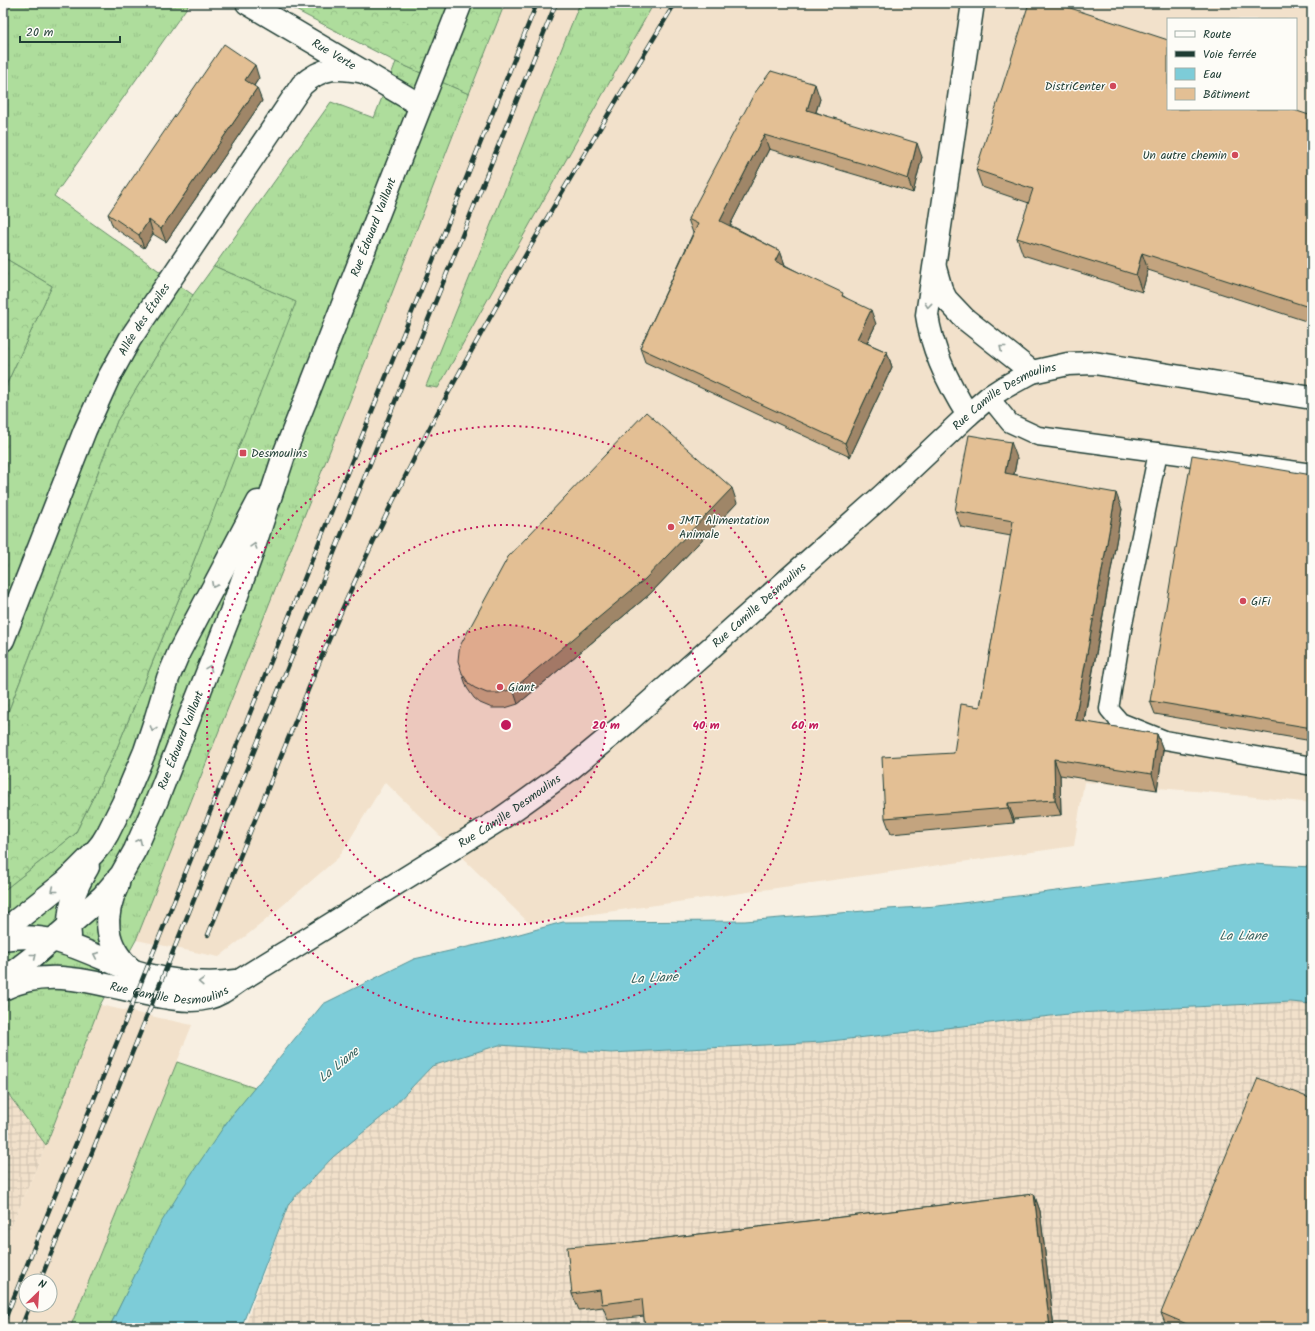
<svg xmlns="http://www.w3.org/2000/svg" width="1315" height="1331" font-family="Kalam,sans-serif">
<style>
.built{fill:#f2e1cb;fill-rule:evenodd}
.industrial{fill:url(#industrial-grid)}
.grass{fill:url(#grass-tufts);stroke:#668d68}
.forest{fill:url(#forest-crowns);stroke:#668d68}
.water{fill:#7dccd8;stroke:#579396}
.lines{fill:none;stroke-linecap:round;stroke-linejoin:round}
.service-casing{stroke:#1f3d34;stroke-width:21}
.minor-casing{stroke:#1f3d34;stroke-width:25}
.tertiary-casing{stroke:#1f3d34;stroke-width:25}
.service{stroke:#fdfcf7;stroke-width:18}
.minor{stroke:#fdfcf7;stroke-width:22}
.tertiary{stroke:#fdfcf7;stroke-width:22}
.rail-casing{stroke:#1f3d34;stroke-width:4.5}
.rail{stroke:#fdfcf7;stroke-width:3;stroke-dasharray:9;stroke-linecap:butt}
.wall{fill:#c3a47f;stroke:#1f3d34}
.shaded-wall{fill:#9f8668;stroke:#1f3d34}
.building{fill:#e3bf94;stroke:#1f3d34}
.oneway{stroke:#8e9c96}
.ring{fill:none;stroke:#c2185b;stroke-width:2;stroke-dasharray:2 4}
.poi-dot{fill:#d1495b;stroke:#fdfcf7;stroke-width:1.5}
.labels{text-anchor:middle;stroke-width:3;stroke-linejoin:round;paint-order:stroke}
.street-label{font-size:12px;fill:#1f3d34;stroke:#fdfcf7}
.poi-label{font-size:12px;fill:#1f3d34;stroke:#fdfcf7;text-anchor:start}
.water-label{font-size:13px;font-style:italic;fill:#36615d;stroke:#fdfcf7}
.centre{fill:#c2185b;stroke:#fdfcf7;stroke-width:2}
.ring-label{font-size:12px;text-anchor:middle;font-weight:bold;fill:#c2185b;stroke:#fdfcf7;stroke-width:3;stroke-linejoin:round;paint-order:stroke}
</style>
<defs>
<pattern id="industrial-grid" width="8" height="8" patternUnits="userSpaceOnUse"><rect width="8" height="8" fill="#f2e1cb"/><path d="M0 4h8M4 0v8" fill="none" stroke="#cfc2af"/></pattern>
<pattern id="grass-tufts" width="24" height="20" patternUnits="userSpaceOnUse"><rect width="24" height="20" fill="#aedd9c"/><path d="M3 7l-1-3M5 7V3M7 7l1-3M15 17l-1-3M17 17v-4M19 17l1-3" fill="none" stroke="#95bf87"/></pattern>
<pattern id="forest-crowns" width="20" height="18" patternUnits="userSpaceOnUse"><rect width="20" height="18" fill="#aedd9c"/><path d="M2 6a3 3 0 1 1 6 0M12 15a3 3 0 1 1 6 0" fill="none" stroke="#95bf87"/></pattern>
</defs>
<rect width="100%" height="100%" fill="#f8f0e3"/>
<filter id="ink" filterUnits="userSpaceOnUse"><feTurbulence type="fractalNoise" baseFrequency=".025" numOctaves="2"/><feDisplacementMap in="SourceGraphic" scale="8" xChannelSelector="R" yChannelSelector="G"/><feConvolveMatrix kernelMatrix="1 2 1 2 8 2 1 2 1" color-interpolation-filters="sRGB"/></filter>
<g filter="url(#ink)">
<!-- built -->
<g class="built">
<path d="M505,3H1312V803L1207,792L1084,782L1074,846L529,923L385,782L339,857L261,924L219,957L136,940L375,337ZM1168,19H1296V109H1168Z"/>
<path d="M100,1005L192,1025L70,1328H3V1246L46,1145ZM26,1281H50V1305H26Z"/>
</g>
<!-- industrial -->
<g class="industrial">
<path d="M1291,1002L1312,1004V1328H244L289,1203L333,1157L388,1112L432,1066L499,1045L611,1053L822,1042L1077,1013Z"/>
<path d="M3,1087L46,1145L3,1246Z"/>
</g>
<!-- grass -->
<g class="grass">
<path d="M3,3H190L54,196L193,295L117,421L30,656L3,725V392L52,286L3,257Z"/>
<path d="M580,3H654L438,388L426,386Z"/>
<path d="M396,62L469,94L375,337L136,940L100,1005L46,1145L3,1087V891L75,834L114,755L182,591L295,302L214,266L331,102L374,118Z"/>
<path d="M177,1062L255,1088L229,1119L134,1278L109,1328H70Z"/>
</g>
<!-- forest -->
<g class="forest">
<path d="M282,3H505L469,94L396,62Z"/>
<path d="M3,257L52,286L3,392Z"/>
<path d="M214,266L296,302L182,591L114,755L75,834L3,891V725L30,656L117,421L193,295Z"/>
</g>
<!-- water -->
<path class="water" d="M1251,864L1312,867V1004L1291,1002L1077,1013L822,1042L611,1053L499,1045L432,1066L388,1112L333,1157L289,1203L241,1328H109L159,1226L190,1176L229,1119L323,1004L414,959L494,941L563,922L745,921L888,909L938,906L1159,878Z"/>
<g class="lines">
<defs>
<g id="service">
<path d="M989,397L1010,423L1038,436L1312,473"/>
<path d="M1158,452L1122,629L1109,709L1120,722L1165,740L1312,766"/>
</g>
<g id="minor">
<path id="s1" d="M247,3L420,105"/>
<path d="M935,268L941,289L946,299L965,319L1032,372"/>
<path d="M968,415C949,385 932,351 927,315L973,3"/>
<path id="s2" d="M3,640L85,430L108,379L130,339L302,85C323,66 338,67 364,72"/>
</g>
<g id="tertiary">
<path d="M118,884C103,916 103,945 132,970"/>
<path d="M3,931L65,882L93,854L102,843L108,833L123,803L145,751L155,721L168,678L179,652L258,502"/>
<path d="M70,936C66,910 75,888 88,867"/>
<path d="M3,939C50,931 81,950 123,967C157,980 200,986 236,981"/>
<path id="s3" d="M3,980L34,956L103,896L121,875L135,850L157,800L231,612L250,559L285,452L461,3"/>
<path id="s4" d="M3,989C54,963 110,989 163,997C177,999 193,1002 208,998C221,995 231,986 242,979C258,969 274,959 291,949C360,906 429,863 499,820L526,801L569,770L625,724L883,495L968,415L989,397L1003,388L1032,372L1068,364L1094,363L1312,398"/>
</g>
</defs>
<!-- service casing -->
<use href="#service" class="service-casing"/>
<!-- minor casing -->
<use href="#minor" class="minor-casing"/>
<!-- tertiary casing -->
<use href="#tertiary" class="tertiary-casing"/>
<!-- service -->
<use href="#service" class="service"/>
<!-- minor -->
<use href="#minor" class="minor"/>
<!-- tertiary -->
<use href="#tertiary" class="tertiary"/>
<defs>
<g id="rail">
<path d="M208,935L319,663C347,596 378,530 411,465C422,443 432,422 444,401C517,266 596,134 675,3"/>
<path d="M40,1281L556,3"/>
<path d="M3,1324L537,3"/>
<path d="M21,1328L30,1305"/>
</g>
</defs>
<!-- rail casing -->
<use href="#rail" class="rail-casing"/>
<!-- rail -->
<use href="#rail" class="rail"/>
</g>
<!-- wall -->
<g class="wall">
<path d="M771,71L820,99L816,112L922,157L913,193L877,181L769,149L730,225L780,251L785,265L845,297L876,324L867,343L887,352L892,367L850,457L645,362L640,348L693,233L688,219Z"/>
<path d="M259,78L254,86L262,101L166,242L153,234L144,248L113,227L108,214Z"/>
<path d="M1168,109L1312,116V323L1148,270L1142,292L1023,255L1017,238L1029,203L982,187L976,170Z"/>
<path d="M1017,458L1014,474L1122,509L1084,722L1157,734L1163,750L1157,790L1060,775L1061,815L1014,819V823L891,834L885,818L954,753L980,707L1011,536L961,527L955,511Z"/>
<path d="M1312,475V741L1155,714L1150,701Z"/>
<path d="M737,503L650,594L518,704L505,708H492L480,703L474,698L467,688L462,673Z"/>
<path d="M1034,1194L1040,1211L1054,1328H645L644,1316L608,1320L603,1307L579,1310L572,1294L633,1242Z"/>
<path d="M1161,1313L1312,1328H1167Z"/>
</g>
<!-- shaded-wall -->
<g class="shaded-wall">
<path d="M255,65L259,78L249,93L245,80Z"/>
<path d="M815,84L820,99L812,124L807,110Z"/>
<path d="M257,88L262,101L166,242L161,229Z"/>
<path d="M764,135L769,149L725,235L720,221Z"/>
<path d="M917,143L922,157L913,193L908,179Z"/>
<path d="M149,220L153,234L144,248L139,235Z"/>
<path d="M780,251L785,265L780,275L775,261Z"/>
<path d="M1142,253L1148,270L1142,292L1136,275Z"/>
<path d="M871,310L876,324L862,353L857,339Z"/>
<path d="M887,352L892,367L850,457L845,443Z"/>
<path d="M1011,442L1017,458L1011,489L1005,473Z"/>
<path d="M732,488L737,503L650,594L518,704L513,689Z"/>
<path d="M1116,493L1122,509L1081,736L1075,720Z"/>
<path d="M1157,734L1163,750L1157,790L1152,774Z"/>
<path d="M1054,759L1060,775L1061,815L1055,800Z"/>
<path d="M1008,803L1014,819V823L1008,808Z"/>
<path d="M1034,1194L1040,1211L1054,1328H1050Z"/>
</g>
<!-- building -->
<g class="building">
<path d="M1029,3H1055L1168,40V109H1291L1312,116V308L1142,253L1136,275L1017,238L1033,189L976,170Z"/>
<path d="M224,44L255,65L245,80L257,88L161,229L149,220L139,235L108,214Z"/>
<path d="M771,71L815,84L807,110L917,143L908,179L871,166L764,135L720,221L780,251L775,261L843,293L842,296L871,310L857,339L887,352L845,443L640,348L698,224L688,219L754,94Z"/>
<path d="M646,412L732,488L645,579L513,689L499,693H487L475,688L469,684L462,673L458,661L459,651L461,644L508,557Z"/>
<path d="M969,435L1011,442L1005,473L1116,493L1075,720L1157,734L1152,774L1054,759L1055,800L1008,803V808L885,818L882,757L954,753L961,704L980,707L1013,521L955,511Z"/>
<path d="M1192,455L1312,475V728L1150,701Z"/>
<path d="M1258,1078L1312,1099V1328H1196L1161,1313Z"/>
<path d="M1034,1194L1050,1328H645L642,1299L602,1304L600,1290L572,1294L567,1247L633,1242Z"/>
</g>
<!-- one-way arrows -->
<defs><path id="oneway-chevron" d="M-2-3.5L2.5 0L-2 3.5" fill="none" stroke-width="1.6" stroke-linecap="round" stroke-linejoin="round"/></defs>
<g class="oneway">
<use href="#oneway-chevron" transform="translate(928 305) rotate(96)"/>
<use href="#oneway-chevron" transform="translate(1002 348) rotate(-141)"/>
<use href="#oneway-chevron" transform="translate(254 546) rotate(-72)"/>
<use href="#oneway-chevron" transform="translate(214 585) rotate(118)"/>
<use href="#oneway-chevron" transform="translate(209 668) rotate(-69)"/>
<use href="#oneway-chevron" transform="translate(153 729) rotate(110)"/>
<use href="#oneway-chevron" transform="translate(139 841) rotate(-65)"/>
<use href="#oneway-chevron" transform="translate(54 890) rotate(141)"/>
<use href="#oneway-chevron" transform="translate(96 955) rotate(-156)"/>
<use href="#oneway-chevron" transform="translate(34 956) rotate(-39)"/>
<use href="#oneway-chevron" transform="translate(201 982) rotate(-178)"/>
</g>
</g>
<!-- distance rings -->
<circle cx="506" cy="725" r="100" fill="#c2185b" fill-opacity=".12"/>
<g class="ring">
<circle cx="506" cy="725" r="100"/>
<circle cx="506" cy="725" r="200"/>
<circle cx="506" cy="725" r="299"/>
</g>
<!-- markers -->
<g class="poi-dot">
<circle cx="1113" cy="86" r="4"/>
<circle cx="1235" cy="155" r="4"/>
<rect x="239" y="449" width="8" height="8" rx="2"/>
<circle cx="671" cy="527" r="4"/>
<circle cx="1243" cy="601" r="4"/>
<circle cx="500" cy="687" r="4"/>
</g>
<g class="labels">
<!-- street labels -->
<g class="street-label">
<text dy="4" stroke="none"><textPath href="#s1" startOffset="101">Rue Verte</textPath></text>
<text dy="4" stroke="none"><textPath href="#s3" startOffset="854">Rue Édouard Vaillant</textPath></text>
<text dy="4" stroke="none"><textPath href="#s2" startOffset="351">Allée des Étoiles</textPath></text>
<text dy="4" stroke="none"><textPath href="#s4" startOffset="1212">Rue Camille Desmoulins</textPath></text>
<text dy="4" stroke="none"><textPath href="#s4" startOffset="888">Rue Camille Desmoulins</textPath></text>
<text dy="4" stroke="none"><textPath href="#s3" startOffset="306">Rue Édouard Vaillant</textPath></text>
<text dy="4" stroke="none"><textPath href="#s4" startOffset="564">Rue Camille Desmoulins</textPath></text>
<text dy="4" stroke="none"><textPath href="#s4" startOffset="170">Rue Camille Desmoulins</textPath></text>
</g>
<!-- poi labels -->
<g class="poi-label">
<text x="1105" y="90" text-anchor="end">DistriCenter</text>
<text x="1227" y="159" text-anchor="end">Un autre chemin</text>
<text x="251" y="457">Desmoulins</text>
<text x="679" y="524">JMT Alimentation<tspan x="679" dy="14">Animale</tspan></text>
<text x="1251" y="605">GiFi</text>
<text x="508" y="691">Giant</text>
</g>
<!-- water labels -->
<g class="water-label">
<text x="1243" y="940">La Liane</text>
<text transform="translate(654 977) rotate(-3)" y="5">La Liane</text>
<text transform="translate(338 1064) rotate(-39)" y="5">La Liane</text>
</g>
</g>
<circle cx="506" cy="725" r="6" class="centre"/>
<g class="ring-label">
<text x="606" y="729">20 m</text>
<text x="706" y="729">40 m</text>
<text x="805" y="729">60 m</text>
</g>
<!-- margin -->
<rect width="1315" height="1331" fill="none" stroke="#fdfcf7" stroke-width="16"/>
<rect x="8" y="8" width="1299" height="1315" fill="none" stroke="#1f3d34" stroke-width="1.5" filter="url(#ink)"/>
<!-- legend -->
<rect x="1167" y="18" width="130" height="92" fill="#fdfcf7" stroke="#a4b0a9"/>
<rect x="1175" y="31" width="20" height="6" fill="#fdfcf7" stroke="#a4b0a9"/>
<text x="1203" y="38" font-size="12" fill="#1f3d34">Route</text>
<rect x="1175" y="51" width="20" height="6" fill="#1f3d34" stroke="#a4b0a9"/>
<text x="1203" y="58" font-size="12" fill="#1f3d34">Voie ferrée</text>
<rect x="1175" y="68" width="20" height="12" fill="#7dccd8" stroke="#a4b0a9"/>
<text x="1203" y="78" font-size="12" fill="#1f3d34">Eau</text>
<rect x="1175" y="88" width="20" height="12" fill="#e3bf94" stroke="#a4b0a9"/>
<text x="1203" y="98" font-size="12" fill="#1f3d34">Bâtiment</text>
<!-- north arrow -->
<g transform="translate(38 1293) rotate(25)"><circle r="19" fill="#fdfcf7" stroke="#a4b0a9"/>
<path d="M0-3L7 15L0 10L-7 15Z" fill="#d1495b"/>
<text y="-6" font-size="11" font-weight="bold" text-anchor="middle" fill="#1f3d34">N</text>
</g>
<!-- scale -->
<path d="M20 36v6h100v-6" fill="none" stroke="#1f3d34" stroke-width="2"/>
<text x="26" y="36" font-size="12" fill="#1f3d34" stroke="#fdfcf7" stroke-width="3" paint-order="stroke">20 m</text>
</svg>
